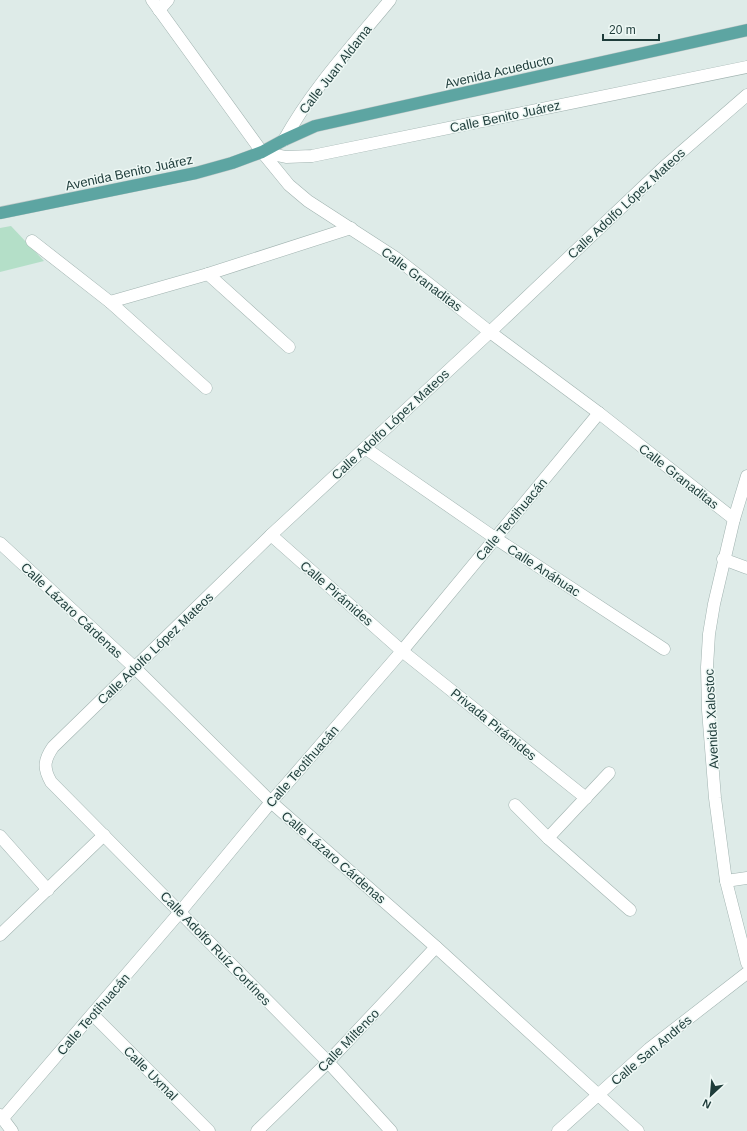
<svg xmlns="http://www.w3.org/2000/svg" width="747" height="1131" font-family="Arial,sans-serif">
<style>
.green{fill:#b4dfc8}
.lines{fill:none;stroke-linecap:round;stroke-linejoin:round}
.minor-casing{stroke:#a1b3b0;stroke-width:13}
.major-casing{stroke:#c0c8c8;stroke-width:13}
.minor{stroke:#fff;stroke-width:12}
.major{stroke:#5da5a2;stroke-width:12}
.labels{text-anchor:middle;stroke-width:3;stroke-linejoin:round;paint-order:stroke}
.street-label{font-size:13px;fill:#1e3c3a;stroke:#eef8f5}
</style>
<rect width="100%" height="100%" fill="#deebe8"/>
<!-- green -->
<path class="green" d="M11,226L44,261L0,272V228Z"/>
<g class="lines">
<defs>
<g id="minor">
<path d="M152,0L262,152L289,185L308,201L396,258L490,332L599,413L734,519"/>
<path d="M159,10L168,0"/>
<path d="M284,140C312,89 353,45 390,0"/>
<path d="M262,152L286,157L312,156L747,67"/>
<path d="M32,241L110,302L206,388"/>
<path d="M208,274L289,347"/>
<path d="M110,302L208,274L351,228"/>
<path d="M365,448L495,538L664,649"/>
<path d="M747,476L734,519L714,604L709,634L707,667L708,710L715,798L726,881L747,963"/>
<path d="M271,535L402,651L586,798"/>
<path d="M0,543L134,667L271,802L436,947L638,1131"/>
<path d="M723,559L747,568"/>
<path d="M515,805L548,838L630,910"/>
<path d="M0,836L48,890"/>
<path d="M548,838L609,773"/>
<path d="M726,881L747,878"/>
<path d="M0,935L104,835"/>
<path d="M93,1015L209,1131"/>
<path d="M0,1115L12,1131"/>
<path d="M3,1118L180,912L271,802L402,651L599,413"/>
<path d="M257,1131L328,1062L436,947"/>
<path d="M391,1131L328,1062L51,782C43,768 44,760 53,747L271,535L490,332L664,167L747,95"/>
<path d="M558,1131L649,1049L747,973"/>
</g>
<path id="major" d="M0,213L196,173L232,163L262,152L284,140L315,126L747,30"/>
</defs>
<!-- minor casing -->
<use href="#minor" class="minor-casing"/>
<!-- major casing -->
<use href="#major" class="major-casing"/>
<!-- minor -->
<use href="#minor" class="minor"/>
<!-- major -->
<use href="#major" class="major"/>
</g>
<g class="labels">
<!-- street labels -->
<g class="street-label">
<text transform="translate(335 69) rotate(-52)" y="5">Calle Juan Aldama</text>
<text transform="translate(499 71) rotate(-13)" y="5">Avenida Acueducto</text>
<text transform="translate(505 116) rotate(-12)" y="5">Calle Benito Juárez</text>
<text transform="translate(129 172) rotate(-12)" y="5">Avenida Benito Juárez</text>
<text transform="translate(626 203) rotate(-43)" y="5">Calle Adolfo López Mateos</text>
<text transform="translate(422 279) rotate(37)" y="5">Calle Granaditas</text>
<text transform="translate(390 424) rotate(-43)" y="5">Calle Adolfo López Mateos</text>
<text transform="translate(679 476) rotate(38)" y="5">Calle Granaditas</text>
<text transform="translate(511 519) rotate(-50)" y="5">Calle Teotihuacán</text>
<text transform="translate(544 570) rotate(33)" y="5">Calle Anáhuac</text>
<text transform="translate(337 593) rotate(41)" y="5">Calle Pirámides</text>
<text transform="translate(72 610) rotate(43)" y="5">Calle Lázaro Cárdenas</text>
<text transform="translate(155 648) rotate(-44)" y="5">Calle Adolfo López Mateos</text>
<text transform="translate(711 719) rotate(-93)" y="5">Avenida Xalostoc</text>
<text transform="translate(494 724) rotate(39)" y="5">Privada Pirámides</text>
<text transform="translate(302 766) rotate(-49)" y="5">Calle Teotihuacán</text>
<text transform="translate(334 857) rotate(41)" y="5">Calle Lázaro Cárdenas</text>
<text transform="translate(216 948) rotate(46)" y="5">Calle Adolfo Ruíz Cortínes</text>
<text transform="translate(93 1014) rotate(-49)" y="5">Calle Teotihuacán</text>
<text transform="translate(348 1040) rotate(-46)" y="5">Calle Miltenco</text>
<text transform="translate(651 1050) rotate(-40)" y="5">Calle San Andrés</text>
<text transform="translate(151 1073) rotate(45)" y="5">Calle Uxmal</text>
</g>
</g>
<!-- north arrow -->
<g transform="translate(711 1095) rotate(206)" stroke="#eef8f5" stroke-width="3" paint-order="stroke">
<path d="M0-3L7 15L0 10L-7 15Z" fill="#1e3c3a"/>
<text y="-6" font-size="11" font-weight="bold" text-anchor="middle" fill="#1e3c3a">N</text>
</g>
<!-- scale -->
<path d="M603 34v6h56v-6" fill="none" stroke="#1e3c3a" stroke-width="2"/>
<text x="609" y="34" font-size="12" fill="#1e3c3a" stroke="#eef8f5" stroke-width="3" paint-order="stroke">20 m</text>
</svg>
